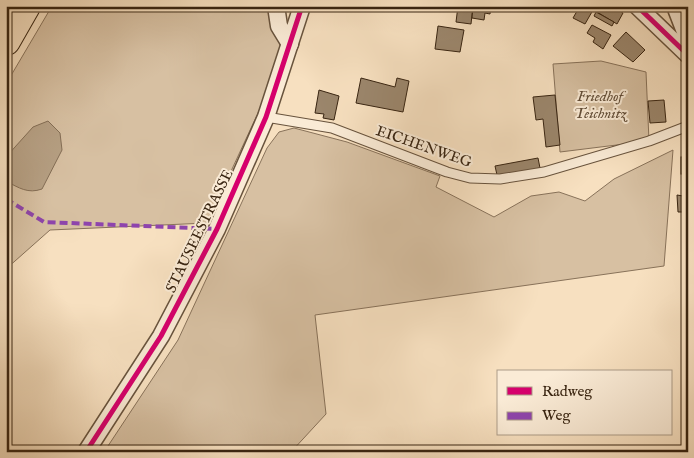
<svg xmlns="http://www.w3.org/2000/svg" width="694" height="458" font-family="'IM FELL English',serif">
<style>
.green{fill:#d7c0a2;stroke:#88725a}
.water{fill:#b6a084;stroke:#846e56}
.building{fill:#9b866c;stroke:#382411}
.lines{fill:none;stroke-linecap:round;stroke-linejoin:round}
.service-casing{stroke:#68533d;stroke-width:11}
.minor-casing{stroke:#68533d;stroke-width:19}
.motorway-casing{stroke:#382411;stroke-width:30}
.service{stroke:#faebd6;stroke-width:9}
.minor{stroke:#faebd6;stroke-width:16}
.motorway{stroke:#f7e0c0;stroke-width:28}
.quiet{stroke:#8e44ad;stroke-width:4;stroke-dasharray:8 4;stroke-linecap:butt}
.cycleway-casing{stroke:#faebd6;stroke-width:8}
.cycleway{stroke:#d6006c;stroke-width:5}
.labels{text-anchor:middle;stroke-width:4;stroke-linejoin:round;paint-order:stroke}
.park-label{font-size:15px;font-style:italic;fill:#604b35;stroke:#faebd6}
.street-label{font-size:15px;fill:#382411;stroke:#faebd6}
</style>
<rect width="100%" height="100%" fill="#f7e0c0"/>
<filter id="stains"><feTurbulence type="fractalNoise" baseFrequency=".004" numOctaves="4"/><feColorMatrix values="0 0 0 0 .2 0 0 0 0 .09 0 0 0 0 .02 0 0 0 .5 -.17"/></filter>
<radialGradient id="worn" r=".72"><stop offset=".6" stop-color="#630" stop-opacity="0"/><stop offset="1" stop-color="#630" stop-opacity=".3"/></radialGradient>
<!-- green -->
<g class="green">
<path d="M52,6H276L290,44L207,223L50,230L6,269V84Z"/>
<path d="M601,61L646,72L649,141L560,152L553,64Z"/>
<path d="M294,128L347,142L440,176L436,187L494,217L531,196L559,192L585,201L614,179L673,150L664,266L315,315L326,414L291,452H104L178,340L267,148L279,132Z"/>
</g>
<!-- water -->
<path class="water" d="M48,121L60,133L62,150L42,189C28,194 19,188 6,181V157L33,127Z"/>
<!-- building -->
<g class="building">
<path d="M458,6H473L471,24L456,22Z"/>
<path d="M473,6H491L490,14L485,13L484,20L472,18Z"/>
<path d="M580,6H588L593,10L585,24L573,18Z"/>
<path d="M593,6H612L623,13L617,24L592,9Z"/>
<path d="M596,12L614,22L612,26L594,16Z"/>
<path d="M592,25L611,35L603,49L593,42L595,38L587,33Z"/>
<path d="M438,26L464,30L460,52L435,49Z"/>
<path d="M626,32L645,50L633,62L613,46Z"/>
<path d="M361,78L395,87L397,78L409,81L403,112L356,103Z"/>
<path d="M319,90L339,96L334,120L323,118L324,114L315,113Z"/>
<path d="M555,95L560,145L546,147L543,119L536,120L533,97Z"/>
<path d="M664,100L666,122L650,123L648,101Z"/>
<rect x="681" y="157" width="7" height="17"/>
<path d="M538,158L540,168L503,176L502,174L497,175L495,166Z"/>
<path d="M677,195L683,196V207H685V212H678Z"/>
<rect x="683" y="196" width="5" height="11"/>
</g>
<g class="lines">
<defs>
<path id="service" d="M266,117L332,128L447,172L470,178L500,179L544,172L649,141L688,126"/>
<g id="minor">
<path d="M276,6L279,26L290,44"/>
<path d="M637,6L688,55"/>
<path d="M675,6L685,32L688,50"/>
<path d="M86,452L161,336L217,229L266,117L302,6"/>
</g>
<path id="motorway" d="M6,41L26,6"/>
</defs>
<!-- service casing -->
<use href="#service" class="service-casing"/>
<!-- minor casing -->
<use href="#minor" class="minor-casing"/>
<!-- motorway casing -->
<use href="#motorway" class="motorway-casing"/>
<!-- service -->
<use href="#service" class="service"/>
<!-- minor -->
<use href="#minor" class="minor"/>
<!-- motorway -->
<use href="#motorway" class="motorway"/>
<!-- quiet -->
<path class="quiet" d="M6,199L44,222L217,229"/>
<defs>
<g id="cycleway">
<path d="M637,6L688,55"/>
<path d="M86,452L161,336L217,229L266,117L302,6"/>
</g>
</defs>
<!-- cycleway casing -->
<use href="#cycleway" class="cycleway-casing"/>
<!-- cycleway -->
<use href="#cycleway" class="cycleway"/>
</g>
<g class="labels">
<!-- park labels -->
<g class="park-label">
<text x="600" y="101">Friedhof<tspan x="600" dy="17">Teichnitz</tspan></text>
</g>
<!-- street labels -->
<g class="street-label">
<text transform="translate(424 146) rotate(19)" y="5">EICHENWEG</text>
<text transform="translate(199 231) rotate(-64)" y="5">STAUSEESTRASSE</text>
</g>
</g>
<!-- margin -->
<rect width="694" height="458" fill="none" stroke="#f7e0c0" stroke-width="25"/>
<rect x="8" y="8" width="679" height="443" fill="none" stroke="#382411" stroke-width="2.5"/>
<rect x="12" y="12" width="669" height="433" fill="none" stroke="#382411"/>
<!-- legend -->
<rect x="497" y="370" width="175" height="65" fill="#faebd6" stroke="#ac9b87"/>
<rect x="507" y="387" width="25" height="8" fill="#d6006c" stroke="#ac9b87"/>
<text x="542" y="396" font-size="15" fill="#382411">Radweg</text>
<rect x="507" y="412" width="25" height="8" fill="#8e44ad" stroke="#ac9b87"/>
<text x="542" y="420" font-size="15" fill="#382411">Weg</text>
<rect width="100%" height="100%" filter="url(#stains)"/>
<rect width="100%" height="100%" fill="url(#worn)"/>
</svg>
